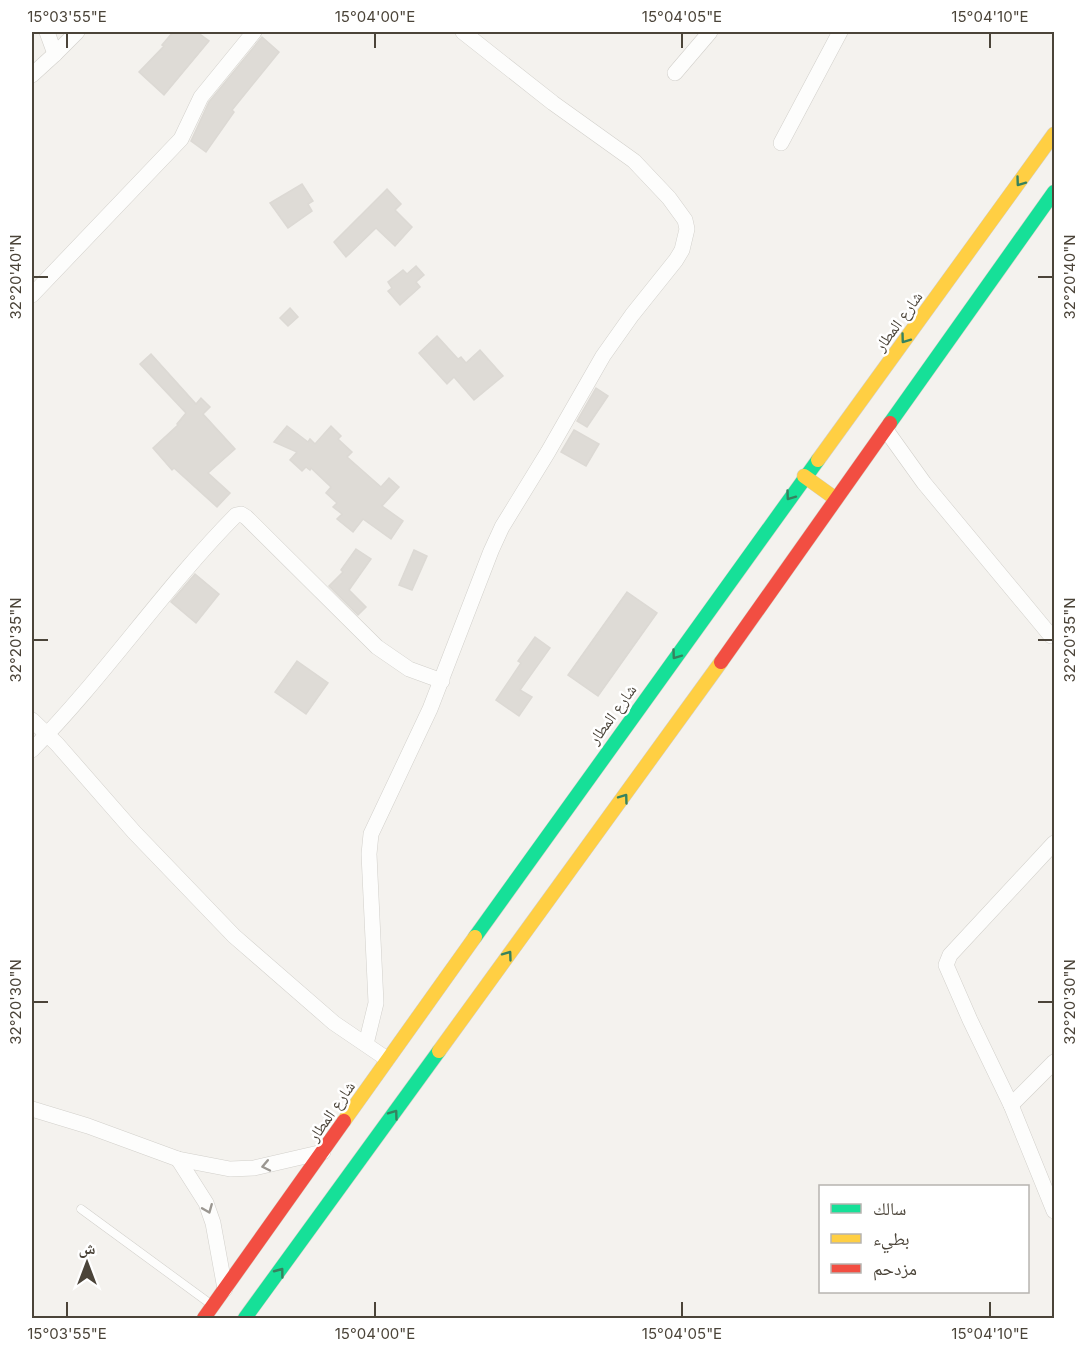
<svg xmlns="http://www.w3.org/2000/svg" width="1086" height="1350" font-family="Inter,'Noto Naskh Arabic',sans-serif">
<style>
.building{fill:#dedbd6;stroke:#dcd9d4;stroke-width:1.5}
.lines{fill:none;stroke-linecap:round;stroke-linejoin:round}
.lane-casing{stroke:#d2d0cb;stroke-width:9}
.street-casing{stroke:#d2d0cb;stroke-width:16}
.fast-casing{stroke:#d3cfc5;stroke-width:15}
.slow-casing{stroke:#d3cfc5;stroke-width:15}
.jam-casing{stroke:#d3cfc5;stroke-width:15}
.lane{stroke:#fdfdfc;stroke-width:8}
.street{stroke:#fdfdfc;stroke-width:15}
.fast{stroke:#16e098;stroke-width:14}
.slow{stroke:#ffcf43;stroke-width:14}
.jam{stroke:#f24e42;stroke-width:14}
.oneway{stroke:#36825f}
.oneway2{stroke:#9b9791}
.ticks{fill:none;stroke:#4b4439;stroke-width:2}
.labels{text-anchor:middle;stroke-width:5;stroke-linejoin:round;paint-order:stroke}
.street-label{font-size:16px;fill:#4b4439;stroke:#fff}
.neatline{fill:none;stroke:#4b4439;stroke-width:2}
.ticks-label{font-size:15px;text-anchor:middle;fill:#4b4439}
</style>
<rect width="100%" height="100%" fill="#f4f2ee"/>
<!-- building -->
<g class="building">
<path d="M173,32H197L209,41L164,95L139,72L164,46L162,45Z"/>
<path d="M262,37L279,52L232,110L234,112L206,152L191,141L209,102Z"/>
<path d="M302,184L313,201L308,204L312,211L288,228L270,203Z"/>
<path d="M387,189L401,204L395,210L412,227L395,246L376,228L346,257L334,242Z"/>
<path d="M416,266L424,275L416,282L420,287L400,305L388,291L392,288L388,282L403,270L407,274Z"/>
<path d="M290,308L298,317L288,326L280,318Z"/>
<path d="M437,336L458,359L461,357L466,363L480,350L503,376L474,400L454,377L447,384L419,353Z"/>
<path d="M151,354L196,404L201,398L210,407L203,414L235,449L208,473L230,493L217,507L174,468L172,470L153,448L178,425L177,424L186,413L140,364Z"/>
<path d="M596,388L608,396L587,427L577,421Z"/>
<path d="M287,426L308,442L310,439L315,444L331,426L341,436L338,439L352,452L347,457L381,487L389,478L399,487L382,506L403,521L391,539L363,519L353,532L337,519L342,514L333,507L337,503L326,493L331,487L311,468L310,470L306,467L302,471L290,460L297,452L274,442Z"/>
<path d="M574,430L599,444L586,466L561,452Z"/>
<path d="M356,549L371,559L349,590L366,607L358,615L329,586L343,572L341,570Z"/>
<path d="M414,550L427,556L412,590L399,585Z"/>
<path d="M195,574L219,594L196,623L171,602Z"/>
<path d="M627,592L657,613L598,696L568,675Z"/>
<path d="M535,637L550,648L520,690L532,697L519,716L496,700L521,663L518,661Z"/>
<path d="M297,661L328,683L306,714L275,692Z"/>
</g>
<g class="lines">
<defs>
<path id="lane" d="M81,1209L212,1305"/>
<g id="street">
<path d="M47,32L55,54"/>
<path d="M675,73L710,32"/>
<path d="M32,75L55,54L77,32"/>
<path d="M781,143L840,32"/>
<path d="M32,295L181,139L201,97L254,32"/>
<path d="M886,430L924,483L1051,636"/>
<path d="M32,720L57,744L134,832L234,936L334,1023L387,1059"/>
<path d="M32,750C105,676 163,589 236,515L241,514L246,517L377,647L409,669L442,681"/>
<path d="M1054,843L950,955L946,965L970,1020L1011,1105L1054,1211"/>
<path d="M366,1044L376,1003L369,854L371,834L430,709L491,551L502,527L548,452L603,356L632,315L676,260L682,250L687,229L685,220L669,198L634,161L553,103L463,32"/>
<path d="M1011,1105L1054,1062"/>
<path d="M32,1109L88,1126L178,1159L230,1169L254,1168L323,1152"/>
<path d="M178,1159L206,1203L213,1223L225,1289"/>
</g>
<g id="fast">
<path d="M890,423L1054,192"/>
<path d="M475,937L818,460"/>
<path d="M245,1318L439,1051"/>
</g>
<g id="slow">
<path d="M818,460L1054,134"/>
<path d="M804,476L836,499"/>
<path d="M439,1051L721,662"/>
<path d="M344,1121L475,937"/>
</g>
<g id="jam">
<path d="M721,662L890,423"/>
<path d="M204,1318L344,1121"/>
</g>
</defs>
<!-- lane casing -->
<use href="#lane" class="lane-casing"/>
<!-- street casing -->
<use href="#street" class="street-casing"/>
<!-- fast casing -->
<use href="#fast" class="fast-casing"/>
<!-- slow casing -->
<use href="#slow" class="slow-casing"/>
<!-- jam casing -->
<use href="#jam" class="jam-casing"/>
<!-- lane -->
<use href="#lane" class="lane"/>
<!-- street -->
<use href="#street" class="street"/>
<!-- fast -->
<use href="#fast" class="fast"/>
<!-- slow -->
<use href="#slow" class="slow"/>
<!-- jam -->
<use href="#jam" class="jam"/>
</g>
<!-- one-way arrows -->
<defs><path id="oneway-chevron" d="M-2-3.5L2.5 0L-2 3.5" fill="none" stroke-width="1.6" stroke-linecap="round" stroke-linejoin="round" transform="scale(1.5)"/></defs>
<g class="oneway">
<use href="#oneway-chevron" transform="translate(1020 182) rotate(126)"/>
<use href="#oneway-chevron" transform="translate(905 339) rotate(126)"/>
<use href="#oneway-chevron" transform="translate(790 496) rotate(126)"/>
<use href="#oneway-chevron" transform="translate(676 655) rotate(126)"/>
<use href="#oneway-chevron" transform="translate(624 798) rotate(-54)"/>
<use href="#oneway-chevron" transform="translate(508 955) rotate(-54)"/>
<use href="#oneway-chevron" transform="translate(394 1114) rotate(-54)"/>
<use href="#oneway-chevron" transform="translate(280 1272) rotate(-53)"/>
</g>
<g class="oneway2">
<use href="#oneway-chevron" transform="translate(266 1166) rotate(168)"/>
<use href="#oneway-chevron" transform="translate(208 1209) rotate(68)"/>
</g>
<!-- ticks -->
<path class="ticks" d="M67,33V48M375,33V48M682,33V48M990,33V48M33,277H48M1038,277H1053M33,640H48M1038,640H1053M33,1002H48M1038,1002H1053M67,1302V1317M375,1302V1317M682,1302V1317M990,1302V1317"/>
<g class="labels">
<!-- street labels -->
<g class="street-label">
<text transform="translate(898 321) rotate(-54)" y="6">شارع المطار</text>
<text transform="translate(612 714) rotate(-54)" y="6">شارع المطار</text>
<text transform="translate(331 1111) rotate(-55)" y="6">شارع المطار</text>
</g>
</g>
<!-- border -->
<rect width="1086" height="1350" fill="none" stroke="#ffffff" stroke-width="66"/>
<!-- legend -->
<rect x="819" y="1185" width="210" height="108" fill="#ffffff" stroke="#b7b4b0" stroke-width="1.5"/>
<rect x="831" y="1204" width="30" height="9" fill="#16e098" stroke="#b7b4b0" stroke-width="1.5"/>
<text x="873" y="1215" font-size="18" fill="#4b4439">سالك</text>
<rect x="831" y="1234" width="30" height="9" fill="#ffcf43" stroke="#b7b4b0" stroke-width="1.5"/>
<text x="873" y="1245" font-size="18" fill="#4b4439">بطيء</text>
<rect x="831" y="1264" width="30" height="9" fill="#f24e42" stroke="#b7b4b0" stroke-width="1.5"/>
<text x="873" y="1275" font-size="18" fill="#4b4439">مزدحم</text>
<!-- north arrow -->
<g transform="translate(87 1263)" stroke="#ffffff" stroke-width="4.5" paint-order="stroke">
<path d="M0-4.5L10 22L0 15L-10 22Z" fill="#4b4439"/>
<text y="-9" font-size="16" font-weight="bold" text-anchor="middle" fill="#4b4439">ش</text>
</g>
<rect x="33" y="33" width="1020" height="1284" class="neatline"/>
<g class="ticks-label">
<text x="67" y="22">15°03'55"E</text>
<text x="375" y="22">15°04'00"E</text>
<text x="682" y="22">15°04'05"E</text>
<text x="990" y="22">15°04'10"E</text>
<text transform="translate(16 277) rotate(-90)" y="5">32°20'40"N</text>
<text transform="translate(1070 277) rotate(-90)" y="5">32°20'40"N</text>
<text transform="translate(16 640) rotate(-90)" y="5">32°20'35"N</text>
<text transform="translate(1070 640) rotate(-90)" y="5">32°20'35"N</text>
<text transform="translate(16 1002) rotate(-90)" y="5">32°20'30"N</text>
<text transform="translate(1070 1002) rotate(-90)" y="5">32°20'30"N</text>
<text x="67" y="1339">15°03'55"E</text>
<text x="375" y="1339">15°04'00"E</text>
<text x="682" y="1339">15°04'05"E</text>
<text x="990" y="1339">15°04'10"E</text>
</g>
</svg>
